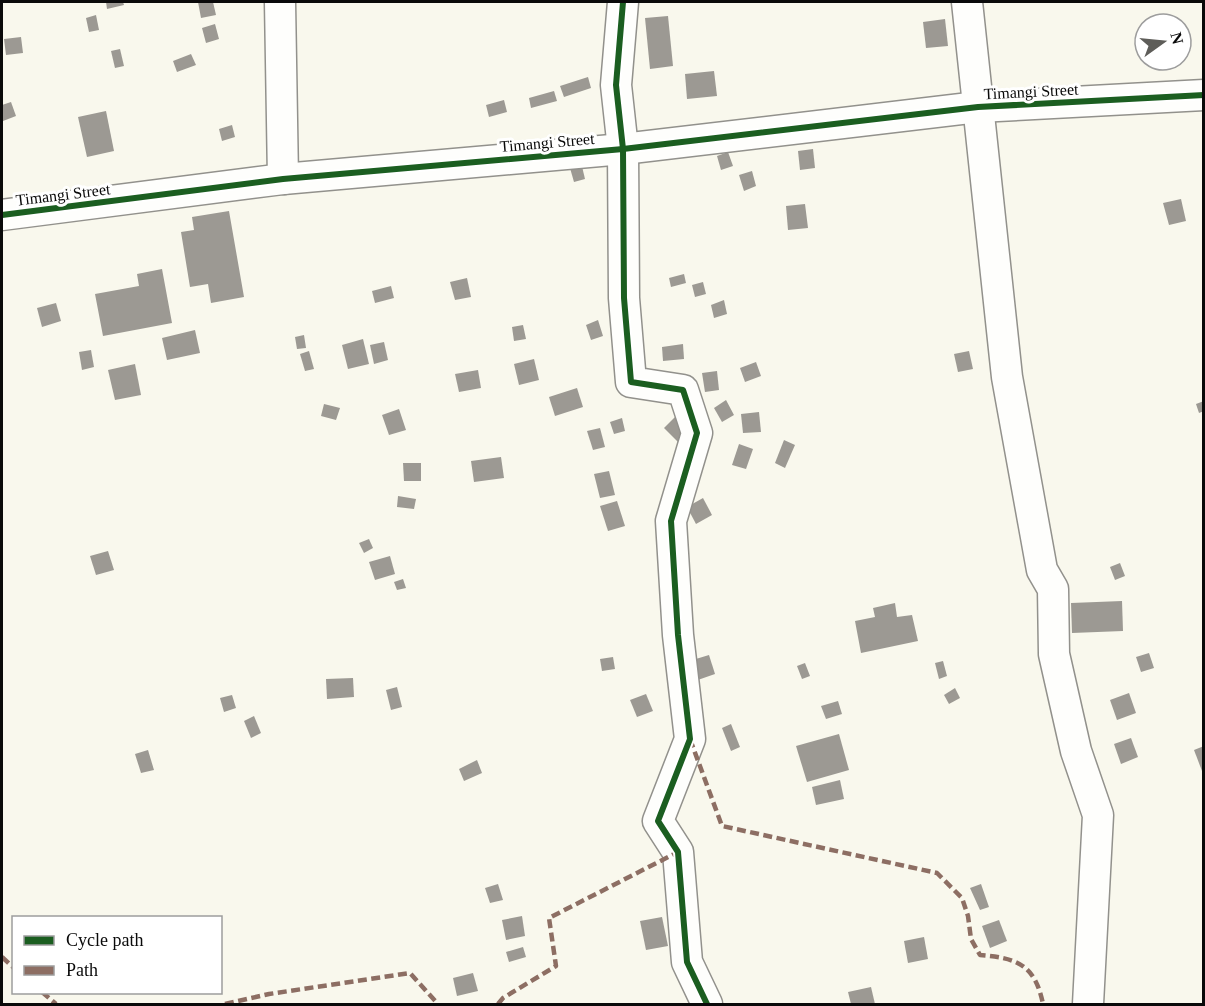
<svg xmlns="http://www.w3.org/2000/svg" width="1205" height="1006" font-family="Georgia,serif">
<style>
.building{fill:#9c9993}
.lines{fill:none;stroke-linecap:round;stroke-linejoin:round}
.street-casing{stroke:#92918c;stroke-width:33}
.street{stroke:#fefefc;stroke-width:30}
.quiet{stroke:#8d6e63;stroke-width:4.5;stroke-dasharray:9 4.5;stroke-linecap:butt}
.cycleway-casing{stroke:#fff;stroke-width:10}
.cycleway{stroke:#1b5e20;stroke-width:6}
.labels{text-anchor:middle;stroke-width:6;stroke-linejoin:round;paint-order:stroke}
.street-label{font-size:16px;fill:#0a0a0a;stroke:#fff}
</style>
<rect width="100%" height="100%" fill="#f9f8ed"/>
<!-- building -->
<g class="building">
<path d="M106,2H123L124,5L107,9Z"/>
<path d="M198,2H213L216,15L201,18Z"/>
<path d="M96,15L99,30L89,32L86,18Z"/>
<path d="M668,16L673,66L650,69L645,18Z"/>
<path d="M945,19L948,46L926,48L923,22Z"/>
<path d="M215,24L219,39L206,43L202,28Z"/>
<path d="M21,37L23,53L6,55L4,39Z"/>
<path d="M120,49L124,66L115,68L111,51Z"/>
<path d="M191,54L196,65L177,72L173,61Z"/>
<path d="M714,71L717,96L687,99L685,74Z"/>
<path d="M588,77L591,88L564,97L560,86Z"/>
<path d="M554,91L557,101L531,108L529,98Z"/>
<path d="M504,100L507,112L489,117L486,105Z"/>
<path d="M11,102L16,116L3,121L2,105Z"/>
<path d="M106,111L114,151L87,157L78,117Z"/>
<path d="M232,125L235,137L222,141L219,129Z"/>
<path d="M813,149L815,168L800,170L798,151Z"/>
<path d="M728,152L733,166L721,170L717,156Z"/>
<path d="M580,158L585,179L574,182L568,161Z"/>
<path d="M752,171L756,186L744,191L739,175Z"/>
<path d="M1181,199L1186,221L1169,225L1163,203Z"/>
<path d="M805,204L808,228L788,230L786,206Z"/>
<path d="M229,211L244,297L211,303L208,284L190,287L181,232L194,230L192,217Z"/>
<path d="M162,269L172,323L103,336L95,294L139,286L137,274Z"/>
<path d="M684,274L686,283L671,287L669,278Z"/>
<path d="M467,278L471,297L455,300L450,282Z"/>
<path d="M703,282L706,294L695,297L692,285Z"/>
<path d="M391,286L394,298L375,303L372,291Z"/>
<path d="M724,300L727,314L714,318L711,305Z"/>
<path d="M56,303L61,321L42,327L37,308Z"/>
<path d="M598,320L603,336L591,340L586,325Z"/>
<path d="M523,325L526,339L514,341L512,327Z"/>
<path d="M195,330L200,353L167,360L162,338Z"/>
<path d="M304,335L306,348L297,349L295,337Z"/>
<path d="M363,339L369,364L348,369L342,345Z"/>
<path d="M384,342L388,360L374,364L370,345Z"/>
<path d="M683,344L684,359L663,361L662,347Z"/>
<path d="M91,350L94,367L82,370L79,352Z"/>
<path d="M309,351L314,369L305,371L300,354Z"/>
<path d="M969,351L973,369L958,372L954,354Z"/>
<path d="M534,359L539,380L519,385L514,364Z"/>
<path d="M756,362L761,376L745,382L740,368Z"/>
<path d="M135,364L141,395L115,400L108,370Z"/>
<path d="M478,370L481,388L459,392L455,374Z"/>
<path d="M717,371L719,390L705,392L702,373Z"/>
<path d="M577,388L583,407L555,416L549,397Z"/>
<path d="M726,400L734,415L722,422L714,408Z"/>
<path d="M1204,401V411L1199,413L1196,404Z"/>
<path d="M324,404L340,408L336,420L321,416Z"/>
<path d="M399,409L406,430L389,435L382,415Z"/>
<path d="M759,412L761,432L743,433L741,414Z"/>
<path d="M675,417L690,432L679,443L664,428Z"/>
<path d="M622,418L625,431L614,434L610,422Z"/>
<path d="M600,428L605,447L593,450L587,431Z"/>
<path d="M784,440L795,445L785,468L775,463Z"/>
<path d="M739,444L753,449L746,469L732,465Z"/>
<path d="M501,457L504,478L474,482L471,461Z"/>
<path d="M403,463H421V481H404Z"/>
<path d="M609,471L615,495L600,498L594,474Z"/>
<path d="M398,496L416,499L414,509L397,507Z"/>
<path d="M703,498L712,515L696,524L687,507Z"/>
<path d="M617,501L625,526L608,531L600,506Z"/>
<path d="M369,539L373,548L364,553L359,543Z"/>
<path d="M108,551L114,570L96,575L90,556Z"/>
<path d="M390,556L395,574L375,580L369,562Z"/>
<path d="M1120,563L1125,576L1115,580L1110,567Z"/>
<path d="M403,579L406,588L397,590L394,582Z"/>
<path d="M1122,601L1123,631L1072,633L1071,603Z"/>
<path d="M895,603L897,617L912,615L918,641L861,653L855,621L875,617L873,608Z"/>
<path d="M1149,653L1154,668L1141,672L1136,657Z"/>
<path d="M709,655L715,674L692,682L686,662Z"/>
<path d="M613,657L615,669L602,671L600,659Z"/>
<path d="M943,661L947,676L939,679L935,663Z"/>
<path d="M805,663L810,676L802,679L797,666Z"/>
<path d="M353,678L354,697L327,699L326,679Z"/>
<path d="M397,687L402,707L391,710L386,690Z"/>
<path d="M955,688L960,698L949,704L944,695Z"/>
<path d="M1129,693L1136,713L1117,720L1110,700Z"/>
<path d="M646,694L653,711L637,717L630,700Z"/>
<path d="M232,695L236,708L224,712L220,698Z"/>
<path d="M838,701L842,714L826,719L821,706Z"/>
<path d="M254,716L261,733L251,738L244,721Z"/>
<path d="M731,724L740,747L731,751L722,728Z"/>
<path d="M839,734L849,770L807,782L796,746Z"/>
<path d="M1131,738L1138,757L1121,764L1114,744Z"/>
<path d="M1204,746V770L1202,771L1194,750Z"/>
<path d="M148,750L154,770L141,773L135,754Z"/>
<path d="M477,760L482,773L464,781L459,769Z"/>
<path d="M840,780L844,799L816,805L812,787Z"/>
<path d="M498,884L503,900L490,903L485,888Z"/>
<path d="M981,884L989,907L980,910L970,888Z"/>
<path d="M522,916L525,936L506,940L502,920Z"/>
<path d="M662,917L668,946L646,950L640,921Z"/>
<path d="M999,920L1007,941L990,948L982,926Z"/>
<path d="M924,937L928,959L908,963L904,941Z"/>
<path d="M523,947L526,957L509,962L506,952Z"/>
<path d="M473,973L478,991L457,996L453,978Z"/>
<path d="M871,987L875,1004H851L848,992Z"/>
</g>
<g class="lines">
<defs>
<g id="street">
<path d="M280,2L283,179"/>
<path d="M623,2L616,85L623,149L624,298L631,382L683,390L697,433L671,521L678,635L690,739L658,821L678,852L687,962L707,1004"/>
<path d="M967,2L1007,377L1042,570L1053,589L1054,654L1076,751L1098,815L1088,1004"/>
<path d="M2,215L283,179L623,149L978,107L1204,95"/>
</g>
</defs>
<!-- street casing -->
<use href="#street" class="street-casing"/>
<!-- street -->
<use href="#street" class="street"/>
<!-- quiet -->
<g class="quiet">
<path d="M690,739L722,826L937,873L962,898L968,916L971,939L980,955C1018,958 1035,965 1043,1004"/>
<path d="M2,957L14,968"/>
<path d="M42,992L56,1004"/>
<path d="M225,1004L269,994L410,973L438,1004"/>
<path d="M498,1004L503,998L556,966L549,918L678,852"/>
</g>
<defs>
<g id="cycleway">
<path d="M623,2L616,85L623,149L624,298L631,382L683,390L697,433L671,521L678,635L690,739L658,821L678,852L687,962L707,1004"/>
<path d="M2,215L283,179L623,149L978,107L1204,95"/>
</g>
</defs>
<!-- cycleway casing -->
<use href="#cycleway" class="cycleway-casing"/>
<!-- cycleway -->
<use href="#cycleway" class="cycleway"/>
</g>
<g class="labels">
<!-- street labels -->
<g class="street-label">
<text transform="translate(1031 91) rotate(-3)" y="6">Timangi Street</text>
<text transform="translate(547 142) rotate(-5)" y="6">Timangi Street</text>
<text transform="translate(63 194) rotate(-7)" y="6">Timangi Street</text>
</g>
</g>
<!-- border -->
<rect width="1205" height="1006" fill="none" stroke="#0a0a0a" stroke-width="6"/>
<!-- legend -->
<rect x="12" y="916" width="210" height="78" fill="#ffffff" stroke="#9d9d9d" stroke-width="1.5"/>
<rect x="24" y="936" width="30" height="9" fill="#1b5e20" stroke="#9d9d9d" stroke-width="1.5"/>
<text x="66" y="946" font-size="18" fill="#0a0a0a">Cycle path</text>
<rect x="24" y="966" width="30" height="9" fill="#8d6e63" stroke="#9d9d9d" stroke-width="1.5"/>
<text x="66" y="976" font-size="18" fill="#0a0a0a">Path</text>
<!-- north arrow -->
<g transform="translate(1163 42) rotate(75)"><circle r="28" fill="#ffffff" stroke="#9d9d9d" stroke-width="1.5"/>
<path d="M0-4.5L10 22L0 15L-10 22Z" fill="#5e5d59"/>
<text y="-9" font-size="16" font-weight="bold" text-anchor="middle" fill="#0a0a0a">N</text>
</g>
</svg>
